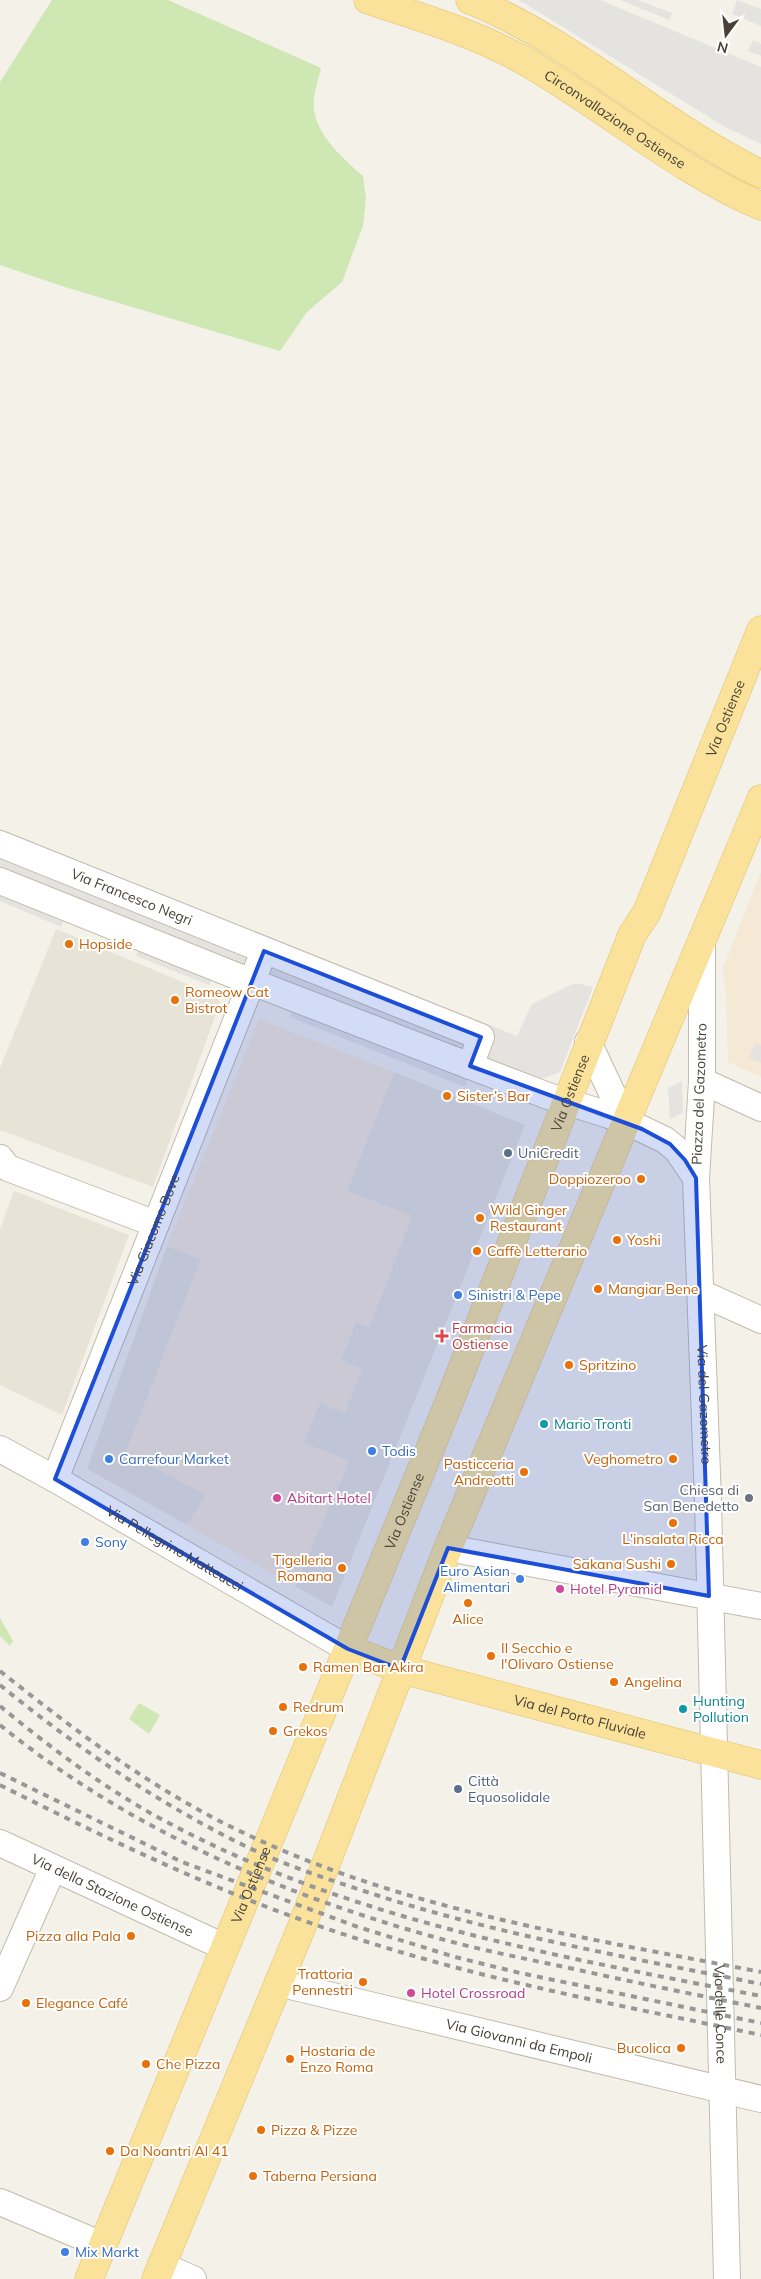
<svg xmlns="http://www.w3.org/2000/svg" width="761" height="2279" font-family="Mulish,sans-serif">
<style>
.residential{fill:#e8e3d7}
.commercial{fill:#f5e8d5}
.green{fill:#cee7b3}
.parking{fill:#e5e3e0}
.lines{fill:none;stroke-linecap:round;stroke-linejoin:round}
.minor-casing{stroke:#c2bcae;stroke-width:28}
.major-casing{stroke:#e1c06a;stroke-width:29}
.minor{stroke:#fff;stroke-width:26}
.major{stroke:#fbe29a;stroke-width:28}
.rail{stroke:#979797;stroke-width:4;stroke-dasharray:6 6;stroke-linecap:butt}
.marked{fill:#1d4ed8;fill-opacity:0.2;stroke:#1d4ed8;stroke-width:4;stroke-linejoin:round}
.food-dot{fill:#e8710a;stroke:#fff;stroke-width:2}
.service-dot{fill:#5c6f8a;stroke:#fff;stroke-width:2}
.shop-dot{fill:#3f7fe0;stroke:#fff;stroke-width:2}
.health-dot{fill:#e0444e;stroke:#fff;stroke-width:2}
.culture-dot{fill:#0f9aa8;stroke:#fff;stroke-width:2}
.hotel-dot{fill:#d1479c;stroke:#fff;stroke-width:2}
.worship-dot{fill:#6b7280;stroke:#fff;stroke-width:2}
.labels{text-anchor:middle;stroke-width:4;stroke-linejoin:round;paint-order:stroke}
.street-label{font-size:14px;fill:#474137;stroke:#fff}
.food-label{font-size:14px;fill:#c56008;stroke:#fff;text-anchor:start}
.service-label{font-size:14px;fill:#4e5e75;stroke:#fff;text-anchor:start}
.shop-label{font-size:14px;fill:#366cbe;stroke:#fff;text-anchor:start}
.health-label{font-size:14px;fill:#be3a42;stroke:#fff;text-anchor:start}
.culture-label{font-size:14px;fill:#0d838f;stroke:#fff;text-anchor:start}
.worship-label{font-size:14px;fill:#5b616d;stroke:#fff;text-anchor:end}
.hotel-label{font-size:14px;fill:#b23c85;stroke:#fff;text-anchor:start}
</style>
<rect width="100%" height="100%" fill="#f4f1e9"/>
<!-- residential -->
<g class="residential">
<path d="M56,929L218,997L220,1003L153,1187L0,1130V1068Z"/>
<path d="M394,1072L525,1125L332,1607L295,1586L349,1461L304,1443L320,1402L344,1412L362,1369L340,1361L356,1322L369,1327L412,1216L347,1191Z"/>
<path d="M14,1191L129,1235L62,1415L0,1385V1229Z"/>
<path d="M167,1246L201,1259L126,1452L206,1495L187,1525L87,1469Z"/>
</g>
<!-- commercial -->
<g class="commercial">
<path d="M761,872V1077L728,1062L726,993L723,968Z"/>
<path d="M259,1019L394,1072L347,1191L412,1216L369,1328L356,1322L340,1360L362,1369L345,1413L320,1403L304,1443L349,1461L295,1586L187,1525L206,1495L126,1452L201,1260L167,1246Z"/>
</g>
<!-- green -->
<g class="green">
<path d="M52,0H168L321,68C319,78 315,88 314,99C310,130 342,158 363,176L366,199L363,226L342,282L307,312L280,351L68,288L0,265V82Z"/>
<path d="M0,1618L13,1641L10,1646L0,1636Z"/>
<path d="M139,1703L160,1715L149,1734L129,1719Z"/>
</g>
<!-- parking -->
<g class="parking">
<path d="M519,0H600L761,67V144L725,127Z"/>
<path d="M620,0H638L672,13L669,20Z"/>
<path d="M737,0L761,9V26L732,14Z"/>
<path d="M753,40L761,44V56L748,51Z"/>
<path d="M0,829L517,1036L532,1004L575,983L593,987L560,1072L542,1079L478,1054L465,1087L290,1017L293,1010L213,977L209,985L136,956L139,949L64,919L61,927L0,901Z"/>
<path d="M755,1043L761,1045V1063L749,1058Z"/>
<path d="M682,1081L683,1113L670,1119L668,1088Z"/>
</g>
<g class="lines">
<defs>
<g id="minor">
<path id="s1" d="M0,844L481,1037L470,1066"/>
<path d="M0,881L239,977L548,1096L609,1115L642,1129L665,1140L677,1150L696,1178"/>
<path id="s2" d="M702,943V1081L696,1178L708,1501L727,2279"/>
<path d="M588,1042L625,1121"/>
<path d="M702,1081L761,1108"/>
<path d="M0,1158L8,1168L156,1224"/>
<path d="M701,1293L761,1320"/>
<path id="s3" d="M0,1449L55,1479L348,1649"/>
<path id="s4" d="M55,1479L264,951"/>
<path d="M448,1548L761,1606"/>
<path id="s5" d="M0,1843L224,1947"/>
<path id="s6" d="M278,1983L761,2099"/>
<path d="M0,1988L53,1868"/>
<path d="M0,2202L102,2245"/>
<path d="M161,2265L193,2279"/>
</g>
<g id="major">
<path id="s7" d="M368,0C421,17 474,33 523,60C604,106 675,169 761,206"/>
<path d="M470,0C573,41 660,125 761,174"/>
<path id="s8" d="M348,1649L400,1669L761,1765"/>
<path id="s9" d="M89,2279L448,1405L632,935L647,912L761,630"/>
<path d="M156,2279L300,1931L448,1548L761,799"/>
</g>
</defs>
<!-- minor casing -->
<use href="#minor" class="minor-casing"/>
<!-- major casing -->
<use href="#major" class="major-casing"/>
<!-- minor -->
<use href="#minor" class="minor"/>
<!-- major -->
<use href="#major" class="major"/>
<!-- rail -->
<g class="rail">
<path d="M0,1671C78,1733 156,1792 246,1834C408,1911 587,1938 761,1972"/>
<path d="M0,1685C75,1746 153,1800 239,1843C279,1863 321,1877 364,1891C493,1934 627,1957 761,1984"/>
<path d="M0,1706C48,1746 98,1783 152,1814C341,1919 552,1955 761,1996"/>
<path d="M0,1725C127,1828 277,1893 434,1937C483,1951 533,1960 583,1971C642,1984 702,1996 761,2008"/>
<path d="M0,1773L182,1862L358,1927L455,1957L520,1973L761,2023"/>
<path d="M0,1785C115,1843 230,1898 352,1937C486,1981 624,2006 761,2035"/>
</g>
</g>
<!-- marked area -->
<path class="marked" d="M264,951L481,1037L470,1066L642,1129L670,1144L685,1160L696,1178L709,1596L448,1548L400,1669L348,1649L55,1479Z"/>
<!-- markers -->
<g class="food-dot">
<circle cx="69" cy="944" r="5"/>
<circle cx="175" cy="1000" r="5"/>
<circle cx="447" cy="1096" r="5"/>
<circle cx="641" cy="1179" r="5"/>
<circle cx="480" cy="1218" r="5"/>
<circle cx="617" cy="1240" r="5"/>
<circle cx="477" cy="1251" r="5"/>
<circle cx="598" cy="1289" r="5"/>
<circle cx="569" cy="1365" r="5"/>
<circle cx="673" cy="1459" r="5"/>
<circle cx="524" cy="1472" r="5"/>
<circle cx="673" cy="1523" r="5"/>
<circle cx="671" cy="1564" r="5"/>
<circle cx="342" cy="1568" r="5"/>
<circle cx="468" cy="1603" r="5"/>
<circle cx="491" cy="1656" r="5"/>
<circle cx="303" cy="1667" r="5"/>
<circle cx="614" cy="1682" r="5"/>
<circle cx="283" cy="1707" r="5"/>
<circle cx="273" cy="1731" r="5"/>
<circle cx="131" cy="1936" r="5"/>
<circle cx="363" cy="1982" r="5"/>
<circle cx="26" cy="2003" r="5"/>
<circle cx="681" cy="2048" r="5"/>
<circle cx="290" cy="2059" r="5"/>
<circle cx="146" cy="2064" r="5"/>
<circle cx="261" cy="2130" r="5"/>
<circle cx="110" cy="2151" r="5"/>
<circle cx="253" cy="2176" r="5"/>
</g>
<g class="service-dot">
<circle cx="508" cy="1153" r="5"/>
<circle cx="458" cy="1789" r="5"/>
</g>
<g class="shop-dot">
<circle cx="458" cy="1295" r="5"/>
<circle cx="372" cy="1451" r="5"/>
<circle cx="109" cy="1459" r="5"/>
<circle cx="85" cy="1542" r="5"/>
<circle cx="520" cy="1579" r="5"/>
<circle cx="65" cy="2252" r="5"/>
</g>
<path class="health-dot" d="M439.5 1328.5h5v5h5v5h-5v5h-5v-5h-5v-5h5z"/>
<g class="culture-dot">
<circle cx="544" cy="1424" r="5"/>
<circle cx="683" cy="1709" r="5"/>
</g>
<g class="hotel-dot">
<circle cx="277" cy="1498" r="5"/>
<circle cx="560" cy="1589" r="5"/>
<circle cx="411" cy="1993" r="5"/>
</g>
<circle class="worship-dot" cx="749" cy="1498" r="5"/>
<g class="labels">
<!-- street labels -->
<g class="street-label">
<text dy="5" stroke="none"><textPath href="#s7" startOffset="276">Circonvallazione Ostiense</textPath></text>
<text dy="5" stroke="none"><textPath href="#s9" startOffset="1686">Via Ostiense</textPath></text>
<text dy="5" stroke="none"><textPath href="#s1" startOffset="142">Via Francesco Negri</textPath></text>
<text dy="5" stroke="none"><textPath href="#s9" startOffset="1280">Via Ostiense</textPath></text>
<text transform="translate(699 1094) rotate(-88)" y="5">Piazza del Gazometro</text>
<text dy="5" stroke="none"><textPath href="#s4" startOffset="268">Via Giacomo Bove</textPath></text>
<text dy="5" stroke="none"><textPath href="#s2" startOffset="462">Via del Gazometro</textPath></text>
<text dy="5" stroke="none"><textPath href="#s9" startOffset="830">Via Ostiense</textPath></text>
<text dy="5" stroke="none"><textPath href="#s3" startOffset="201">Via Pellegrino Matteucci</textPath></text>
<text dy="5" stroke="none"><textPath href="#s8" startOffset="242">Via del Porto Fluviale</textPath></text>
<text dy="5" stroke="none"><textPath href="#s9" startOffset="426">Via Ostiense</textPath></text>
<text dy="5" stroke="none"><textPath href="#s5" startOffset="124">Via della Stazione Ostiense</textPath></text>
<text dy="5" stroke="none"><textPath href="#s2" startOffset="1072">Via delle Conce</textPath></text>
<text dy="5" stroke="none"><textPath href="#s6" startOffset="248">Via Giovanni da Empoli</textPath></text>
</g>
<!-- food labels -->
<g class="food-label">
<text x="79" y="949">Hopside</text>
<text x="185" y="997">Romeow Cat<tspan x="185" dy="16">Bistrot</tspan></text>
<text x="457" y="1101">Sister’s Bar</text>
<text x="631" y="1184" text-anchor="end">Doppiozeroo</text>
<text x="490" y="1215">Wild Ginger<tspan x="490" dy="16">Restaurant</tspan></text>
<text x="627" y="1245">Yoshi</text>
<text x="487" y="1256">Caffè Letterario</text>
<text x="608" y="1294">Mangiar Bene</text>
<text x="579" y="1370">Spritzino</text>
<text x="663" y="1464" text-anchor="end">Veghometro</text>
<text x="514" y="1469" text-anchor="end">Pasticceria<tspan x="514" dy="16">Andreotti</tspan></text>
<text x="673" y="1544" text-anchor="middle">L'insalata Ricca</text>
<text x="332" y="1565" text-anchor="end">Tigelleria<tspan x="332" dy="16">Romana</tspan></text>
<text x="661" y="1569" text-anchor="end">Sakana Sushi</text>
<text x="468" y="1624" text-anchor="middle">Alice</text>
<text x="501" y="1653">Il Secchio e<tspan x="501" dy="16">l'Olivaro Ostiense</tspan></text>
<text x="313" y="1672">Ramen Bar Akira</text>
<text x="624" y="1687">Angelina</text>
<text x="293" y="1712">Redrum</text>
<text x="283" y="1736">Grekos</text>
<text x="121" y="1941" text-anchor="end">Pizza alla Pala</text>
<text x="353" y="1979" text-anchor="end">Trattoria<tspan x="353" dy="16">Pennestri</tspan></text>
<text x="36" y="2008">Elegance Café</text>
<text x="671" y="2053" text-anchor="end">Bucolica</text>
<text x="300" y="2056">Hostaria de<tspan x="300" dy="16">Enzo Roma</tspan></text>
<text x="156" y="2069">Che Pizza</text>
<text x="271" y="2135">Pizza &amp; Pizze</text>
<text x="120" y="2156">Da Noantri Al 41</text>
<text x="263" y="2181">Taberna Persiana</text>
</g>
<!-- service labels -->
<g class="service-label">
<text x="518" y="1158">UniCredit</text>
<text x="468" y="1786">Città<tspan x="468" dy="16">Equosolidale</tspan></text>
</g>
<!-- shop labels -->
<g class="shop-label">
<text x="468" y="1300">Sinistri &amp; Pepe</text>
<text x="382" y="1456">Todis</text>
<text x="119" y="1464">Carrefour Market</text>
<text x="95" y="1547">Sony</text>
<text x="510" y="1576" text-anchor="end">Euro Asian<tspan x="510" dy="16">Alimentari</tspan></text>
<text x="75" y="2257">Mix Markt</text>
</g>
<!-- health labels -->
<g class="health-label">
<text x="452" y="1333">Farmacia<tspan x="452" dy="16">Ostiense</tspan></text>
</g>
<!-- culture labels -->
<g class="culture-label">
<text x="554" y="1429">Mario Tronti</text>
<text x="693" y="1706">Hunting<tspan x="693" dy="16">Pollution</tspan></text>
</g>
<!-- worship labels -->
<g class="worship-label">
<text x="739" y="1495">Chiesa di<tspan x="739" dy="16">San Benedetto</tspan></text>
</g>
<!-- hotel labels -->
<g class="hotel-label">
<text x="287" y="1503">Abitart Hotel</text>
<text x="570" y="1594">Hotel Pyramid</text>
<text x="421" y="1998">Hotel Crossroad</text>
</g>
</g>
<!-- north arrow -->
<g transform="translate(726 35) rotate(195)" stroke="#ffffff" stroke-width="4" paint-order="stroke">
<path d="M0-4L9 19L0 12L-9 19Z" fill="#474137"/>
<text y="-8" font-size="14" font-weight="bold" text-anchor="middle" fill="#474137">N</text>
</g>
</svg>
